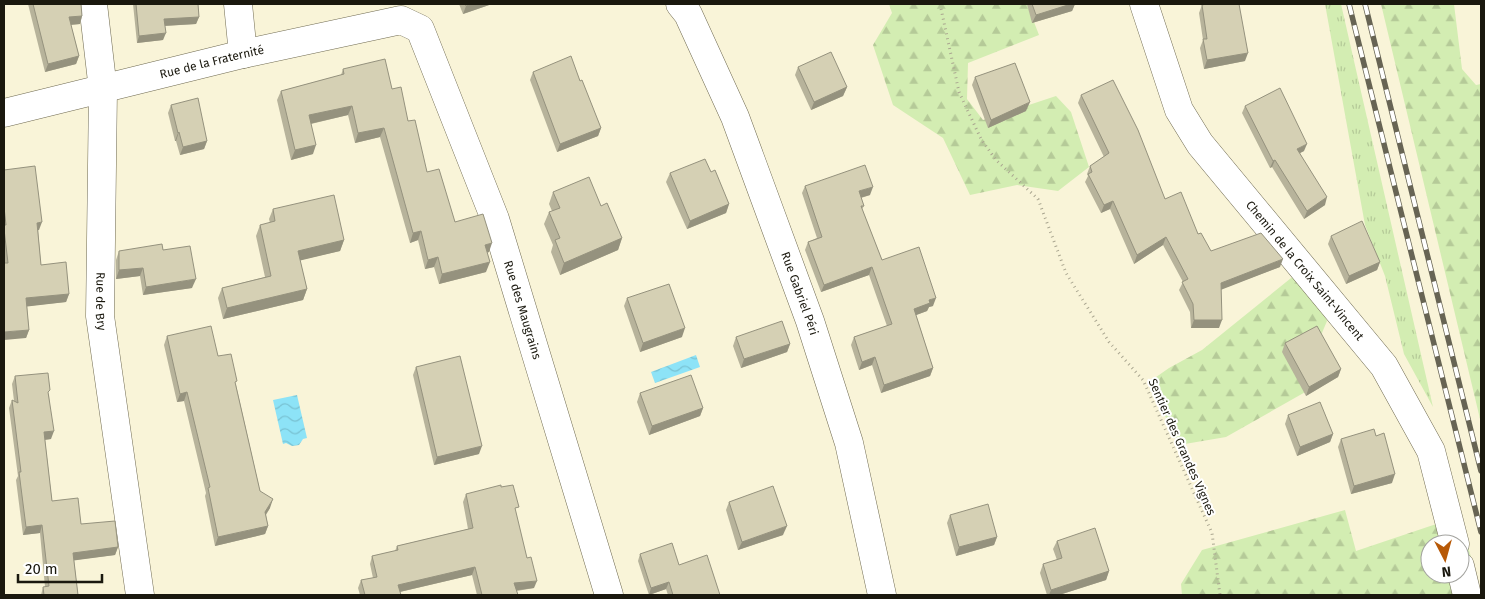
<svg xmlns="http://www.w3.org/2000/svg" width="1485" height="599" font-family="'Fira Sans',sans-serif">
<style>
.grass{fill:url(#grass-tufts)}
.forest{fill:url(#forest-firs);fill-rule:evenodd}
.water{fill:url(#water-waves)}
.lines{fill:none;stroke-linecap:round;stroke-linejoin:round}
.street-casing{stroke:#706b52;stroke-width:29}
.path{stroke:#aaa690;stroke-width:3;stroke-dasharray:1 4;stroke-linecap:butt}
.street{stroke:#fff;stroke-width:28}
.rail-casing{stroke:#676454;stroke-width:5.5}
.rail{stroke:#fff;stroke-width:4;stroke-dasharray:11;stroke-linecap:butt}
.wall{fill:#b7b39b}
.shaded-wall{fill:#95927e}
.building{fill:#d5d0b4;stroke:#95927e}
.labels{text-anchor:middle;stroke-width:4;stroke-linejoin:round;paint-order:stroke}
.street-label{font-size:12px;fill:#1a180e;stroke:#fff}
</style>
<defs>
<pattern id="grass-tufts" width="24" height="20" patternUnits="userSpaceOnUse" patternTransform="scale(1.25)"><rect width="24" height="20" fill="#d3edb2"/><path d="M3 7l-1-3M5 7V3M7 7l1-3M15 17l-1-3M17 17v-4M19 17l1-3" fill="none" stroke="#b5ca98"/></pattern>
<pattern id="forest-firs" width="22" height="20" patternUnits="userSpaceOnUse" patternTransform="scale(1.25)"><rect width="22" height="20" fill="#d3edb2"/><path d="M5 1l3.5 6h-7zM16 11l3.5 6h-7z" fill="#b5ca98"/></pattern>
<pattern id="water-waves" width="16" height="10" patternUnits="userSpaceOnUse" patternTransform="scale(1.25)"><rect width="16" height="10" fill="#8de3f7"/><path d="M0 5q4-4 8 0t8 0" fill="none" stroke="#79c2d3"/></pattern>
</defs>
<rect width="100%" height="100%" fill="#f9f4d8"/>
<!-- grass -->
<path class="grass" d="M1325,4H1341L1433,407L1404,354L1385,276L1365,225Z"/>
<!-- forest -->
<g class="forest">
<path d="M889,4H1027L1039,35L968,63L967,99L983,120L1056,96L1071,112L1089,167L1058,191L1017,185L970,195L943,138L893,105L873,45L892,13Z"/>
<path d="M1381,4H1454L1462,69L1476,85L1481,84V423Z"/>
<path d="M1296,274L1321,302L1327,321L1316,347L1323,382L1226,437L1179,445L1149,382L1169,368L1202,350Z"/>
<path d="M1345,510L1356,551L1460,516L1481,595H1182L1181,584L1202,550ZM1430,544H1460V574H1430Z"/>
</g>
<!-- water -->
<g class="water">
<path d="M696,355L700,367L655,383L651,372Z"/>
<path d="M297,395L307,438L303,439L299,445L292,446L286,443L283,444L273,400Z"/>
</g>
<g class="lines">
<defs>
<g id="street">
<path id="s1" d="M93,4L103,90L100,316L140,595"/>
<path d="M238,4L243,54"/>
<path id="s2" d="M680,4L688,14L735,117L810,321L849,443L882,595"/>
<path id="s3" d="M1144,4L1179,110L1200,144L1384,366L1431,451L1455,544"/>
<path id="s4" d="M4,113L243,54L401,20L420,29L495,219L609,595"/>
<path d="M1460,566L1467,595"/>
</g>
</defs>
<!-- street casing -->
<use href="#street" class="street-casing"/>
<!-- path -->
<path class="path" d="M940,4L959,92L981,139L996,160L1038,199L1066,273L1109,342L1143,380L1212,533L1220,595"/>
<!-- street -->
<use href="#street" class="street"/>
<defs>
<g id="rail">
<path d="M1349,4L1481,532"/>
<path d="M1365,4L1481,471"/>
</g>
</defs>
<!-- rail casing -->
<use href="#rail" class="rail-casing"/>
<!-- rail -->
<use href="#rail" class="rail"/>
</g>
<!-- wall -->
<g class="wall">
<path d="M28,4H81L82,16L80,24L71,25L79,56L76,64L45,72Z"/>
<path d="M133,4H198L199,17L196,24L165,26L163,40L137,43Z"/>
<path d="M459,4H492L463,14Z"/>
<path d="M1027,4H1075L1072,11L1032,23Z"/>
<path d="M1202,5L1245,61L1204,69L1200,48L1203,40L1199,13Z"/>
<path d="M798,67L847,87L843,96L811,110L795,75Z"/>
<path d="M343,69L392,89L408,121L427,172L455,222L489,252L487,253L486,272L439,284L434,267L425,269L418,240L410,243L380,137L355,143L348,115L311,124L313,154L291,160L277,100L281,91L341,75Z"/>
<path d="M533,72L580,81L601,128L598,136L557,152L530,80Z"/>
<path d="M975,77L1026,111L988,128L972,85Z"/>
<path d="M1081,95L1165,199L1198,234L1211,251L1280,267L1221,289L1219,328H1191L1190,312L1179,290L1183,282L1163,245L1134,264L1110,209L1101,213L1085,182L1088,176L1087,174L1090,166L1104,157L1078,103Z"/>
<path d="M171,105L207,141L204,149L180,155L176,141H175L168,113Z"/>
<path d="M1245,106L1304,151L1300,153L1325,205L1304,219L1272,167L1270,168L1242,113Z"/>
<path d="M4,170L39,230H38L41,265L69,294L66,302L27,306L29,330L26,338L4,263Z"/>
<path d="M711,172L729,204L726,213L687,229L666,182L670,173Z"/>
<path d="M805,186L870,195L861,198L864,206L862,209L882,260L933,306L929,307L927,311L916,315L933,368L930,376L881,393L872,365L859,370L851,345L854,337L887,326L869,275L821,292L805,250L808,242L817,238L802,193Z"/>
<path d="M553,192L601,206L622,238L618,250L560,275L551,252L553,245L544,224L549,212L552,211L549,204Z"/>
<path d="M273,209L344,240L340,251L300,260L307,289L303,300L223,319L218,298L222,288L265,277L256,236L260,225L270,223L269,219Z"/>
<path d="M1331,236L1380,262L1377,270L1346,284L1328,244Z"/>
<path d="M119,251L192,288L143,295L140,276L116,279V260Z"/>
<path d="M627,298L682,337L640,352L624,306Z"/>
<path d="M167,336L218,356L236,385L260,491L270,508L266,515L268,526L265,534L215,546L205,496L206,493L184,401L177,402L164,345Z"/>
<path d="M736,337L790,344L787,352L741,368L733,346Z"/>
<path d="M1285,343L1341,369L1338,377L1306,396L1282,352Z"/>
<path d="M416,367L479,454L434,465L413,375Z"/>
<path d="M15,376L49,394L51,439L45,440L52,501L81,524L118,547L115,555L74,560L78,595H41L43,587H45L40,533L23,535L16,480L18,476L9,408L12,400L14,401L12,384Z"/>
<path d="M640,393L703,408L700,416L649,435L637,402Z"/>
<path d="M1288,415L1333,434L1330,442L1297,456L1285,424Z"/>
<path d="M1341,439L1392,483L1351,494L1338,447Z"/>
<path d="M466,494L516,514L534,588L517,591L518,595H477L472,575L400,592L401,595H360L358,588L361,580L373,578L370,564L372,556L395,551L397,546L468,529L463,502Z"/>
<path d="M729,502L783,535L738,550L726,510Z"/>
<path d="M950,515L997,537L994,545L956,556L947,523Z"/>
<path d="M1057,541L1109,571L1106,580L1059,595H1047L1040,573L1043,564L1057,560L1053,549Z"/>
<path d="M640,554L679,565L720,595H668L666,589L649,595L638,561Z"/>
</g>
<!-- shaded-wall -->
<g class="shaded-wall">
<path d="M473,4H492L463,14L466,6Z"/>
<path d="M1071,4H1075L1072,11L1032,23L1036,15Z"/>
<path d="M82,16L80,24L67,25L69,17Z"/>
<path d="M199,17L196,24L161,26L164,19Z"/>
<path d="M166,33L163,40L137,43L139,36Z"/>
<path d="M1248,53L1245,61L1204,69L1207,60Z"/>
<path d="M79,56L76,64L45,72L48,64Z"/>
<path d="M847,87L843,96L811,110L814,102Z"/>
<path d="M1030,102L1026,111L988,128L991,120Z"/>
<path d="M352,106L348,115L305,125L309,115Z"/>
<path d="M384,128L380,137L355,143L358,133Z"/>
<path d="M601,128L598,136L557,152L560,144Z"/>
<path d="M179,132L176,141H175L178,133Z"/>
<path d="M207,141L204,149L180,155L183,147Z"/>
<path d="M1307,144L1304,151L1294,156L1297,149Z"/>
<path d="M316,145L313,154L291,160L295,150Z"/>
<path d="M1275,160L1272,167L1270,168L1273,161Z"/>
<path d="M873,187L870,195L856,199L859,191Z"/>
<path d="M1327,197L1325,205L1304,219L1307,211Z"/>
<path d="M1113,201L1110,209L1101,213L1104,205Z"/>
<path d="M729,204L726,213L687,229L690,221Z"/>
<path d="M42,222L39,230L34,231L37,223Z"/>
<path d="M421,231L418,240L410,243L413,233Z"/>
<path d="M1166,237L1163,245L1134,264L1137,255Z"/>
<path d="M622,238L618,250L560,275L564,263Z"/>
<path d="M344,240L340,251L294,262L298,251Z"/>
<path d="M492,243L489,252L481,254L485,245Z"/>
<path d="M438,257L434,267L425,269L428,260Z"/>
<path d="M1283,259L1280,267L1218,291L1221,283Z"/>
<path d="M490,262L486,272L439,284L442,274Z"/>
<path d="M1380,262L1377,270L1346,284L1349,276Z"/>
<path d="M872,267L869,275L821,292L824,285Z"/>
<path d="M143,268L140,276L116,279L119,270Z"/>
<path d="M196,279L192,288L143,295L146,287Z"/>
<path d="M307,289L303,300L223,319L227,308Z"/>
<path d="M69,294L66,302L23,307L26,298Z"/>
<path d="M936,298L933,306L929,307L927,311L911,317L914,309L929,300Z"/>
<path d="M1194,320H1222L1219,328H1191Z"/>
<path d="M685,328L682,337L640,352L643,343Z"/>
<path d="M29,330L26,338L4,340V332Z"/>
<path d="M790,344L787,352L741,368L744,359Z"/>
<path d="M875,357L872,365L859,370L862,362Z"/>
<path d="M933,368L930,376L881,393L884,385Z"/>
<path d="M1341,369L1338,377L1306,396L1309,387Z"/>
<path d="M187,392L184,401L177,402L180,394Z"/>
<path d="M703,408L700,416L649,435L652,426Z"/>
<path d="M54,431L51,439L42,440L44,432Z"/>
<path d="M1333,434L1330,442L1297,456L1300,447Z"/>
<path d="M482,446L479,454L434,465L437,457Z"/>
<path d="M1395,474L1392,483L1351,494L1354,486Z"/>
<path d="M273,499L270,508L262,520L265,512Z"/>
<path d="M42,525L40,533L23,535L26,527Z"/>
<path d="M268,526L265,534L215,546L218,537Z"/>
<path d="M787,526L783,535L738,550L742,542Z"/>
<path d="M997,537L994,545L956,556L959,547Z"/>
<path d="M118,547L115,555L70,561L73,553Z"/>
<path d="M475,567L472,575L395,593L398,585Z"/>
<path d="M1109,571L1106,580L1059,595H1049L1051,590Z"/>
<path d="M537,581L534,588L511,591L514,583Z"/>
<path d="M669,582L666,589L649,595L651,588Z"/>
</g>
<!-- building -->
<g class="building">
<path d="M33,4H81L82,16L69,17L79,56L48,64Z"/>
<path d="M136,4H198L199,17L164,19L166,33L139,36Z"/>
<path d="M465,4H473L466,6Z"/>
<path d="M1032,4H1071L1036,15Z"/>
<path d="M1206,4H1239L1248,53L1207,60L1203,39H1207L1202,5Z"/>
<path d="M831,52L847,87L814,102L798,67Z"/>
<path d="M571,56L580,81L582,80L601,128L560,144L533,72Z"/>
<path d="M385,59L392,89L401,87L408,121L415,120L427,172L439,169L455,222L483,214L492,243L485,245L490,262L442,274L438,257L428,260L421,231L413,233L384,128L358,133L352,106L309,115L316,145L295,150L281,91L344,74L343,69Z"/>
<path d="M1015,63L1030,102L991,120L975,77Z"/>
<path d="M1113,80L1138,130L1165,199L1181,192L1198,234L1201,233L1211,251L1261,233L1283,259L1221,283L1222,320H1194L1193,304L1182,282L1188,279L1166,237L1137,255L1113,201L1104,205L1088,174L1092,172L1090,166L1109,153L1081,95Z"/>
<path d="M1280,88L1307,144L1297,149L1327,197L1307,211L1275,160L1273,161L1245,106Z"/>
<path d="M198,98L207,141L183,147L179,132L178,133L171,105Z"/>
<path d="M705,159L711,172L715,170L729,204L690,221L670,173Z"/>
<path d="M865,165L873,187L859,191L864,206H861L882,260L919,247L936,298L929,300L930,303L914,309L933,368L884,385L875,357L862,362L854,337L892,324L872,267L824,285L808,242L822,237L805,186Z"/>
<path d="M35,166L42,222L37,223L41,265L66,262L69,294L26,298L29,330L4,332V263H8L4,229V225H6L4,207V170Z"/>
<path d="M589,177L601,206L607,203L622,238L564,263L555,240L560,238L549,212L560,208L553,192Z"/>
<path d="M334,195L344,240L298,251L307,289L227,308L222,288L271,276L260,225L275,221L273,209Z"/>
<path d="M1362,221L1380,262L1349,276L1331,236Z"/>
<path d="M162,244L163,250L190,246L196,279L146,287L143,268L119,270V251Z"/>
<path d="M669,284L685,328L643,343L627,298Z"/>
<path d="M782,321L790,344L744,359L736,337Z"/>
<path d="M211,326L218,356L231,354L237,381L235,382L260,491L273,499L265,512L268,526L218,537L208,488L210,487L187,392L180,394L167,336Z"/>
<path d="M1317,326L1341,369L1309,387L1285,343Z"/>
<path d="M460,356L482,446L437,457L416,367Z"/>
<path d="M48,373L50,390L48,392L54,431L44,432L52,501L78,498L81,524L115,521L118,547L73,553L78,595H44L43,587L49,586L42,525L26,527L19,472H21L12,400L18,403L15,376Z"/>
<path d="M691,375L703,408L652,426L640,393Z"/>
<path d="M1320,402L1333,434L1300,447L1288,415Z"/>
<path d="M1374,429L1376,436L1384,433L1395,474L1354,486L1341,439Z"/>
<path d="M501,485V487L513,485L519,507L515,508L527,558L531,557L537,581L514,583L518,595H482L475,567L398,585L401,595H365L361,580L377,577L372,556L398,550L397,546L473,528L466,494Z"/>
<path d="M773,486L787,526L742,542L729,502Z"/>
<path d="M988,504L997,537L959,547L950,515Z"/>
<path d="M1095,528L1109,571L1051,590L1043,564L1062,558L1057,541Z"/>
<path d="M672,543L679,565L707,555L720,595H673L669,582L651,588L640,554Z"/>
</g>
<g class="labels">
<!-- street labels -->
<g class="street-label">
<text dy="4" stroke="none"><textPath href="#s4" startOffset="214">Rue de la Fraternité</textPath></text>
<text dy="4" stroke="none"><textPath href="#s3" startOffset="316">Chemin de la Croix Saint-Vincent</textPath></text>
<text dy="4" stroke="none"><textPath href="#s2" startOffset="314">Rue Gabriel Péri</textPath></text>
<text dy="4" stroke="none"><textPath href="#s1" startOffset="298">Rue de Bry</textPath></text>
<text dy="4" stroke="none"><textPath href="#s4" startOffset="728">Rue des Maugrains</textPath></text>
<text transform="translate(1182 447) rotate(66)" y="4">Sentier des Grandes Vignes</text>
</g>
</g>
<!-- border -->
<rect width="1485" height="599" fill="none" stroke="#1a180e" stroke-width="10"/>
<!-- north arrow -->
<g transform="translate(1445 559) rotate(174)"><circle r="24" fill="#ffffff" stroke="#a3a39f"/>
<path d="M0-4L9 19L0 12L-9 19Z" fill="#b75907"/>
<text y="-8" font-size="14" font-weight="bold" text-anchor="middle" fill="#1a180e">N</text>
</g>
<!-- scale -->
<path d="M18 574v8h84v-8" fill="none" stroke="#1a180e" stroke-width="2.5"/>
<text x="25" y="574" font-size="15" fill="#1a180e" stroke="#ffffff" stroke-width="4" paint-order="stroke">20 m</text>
</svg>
